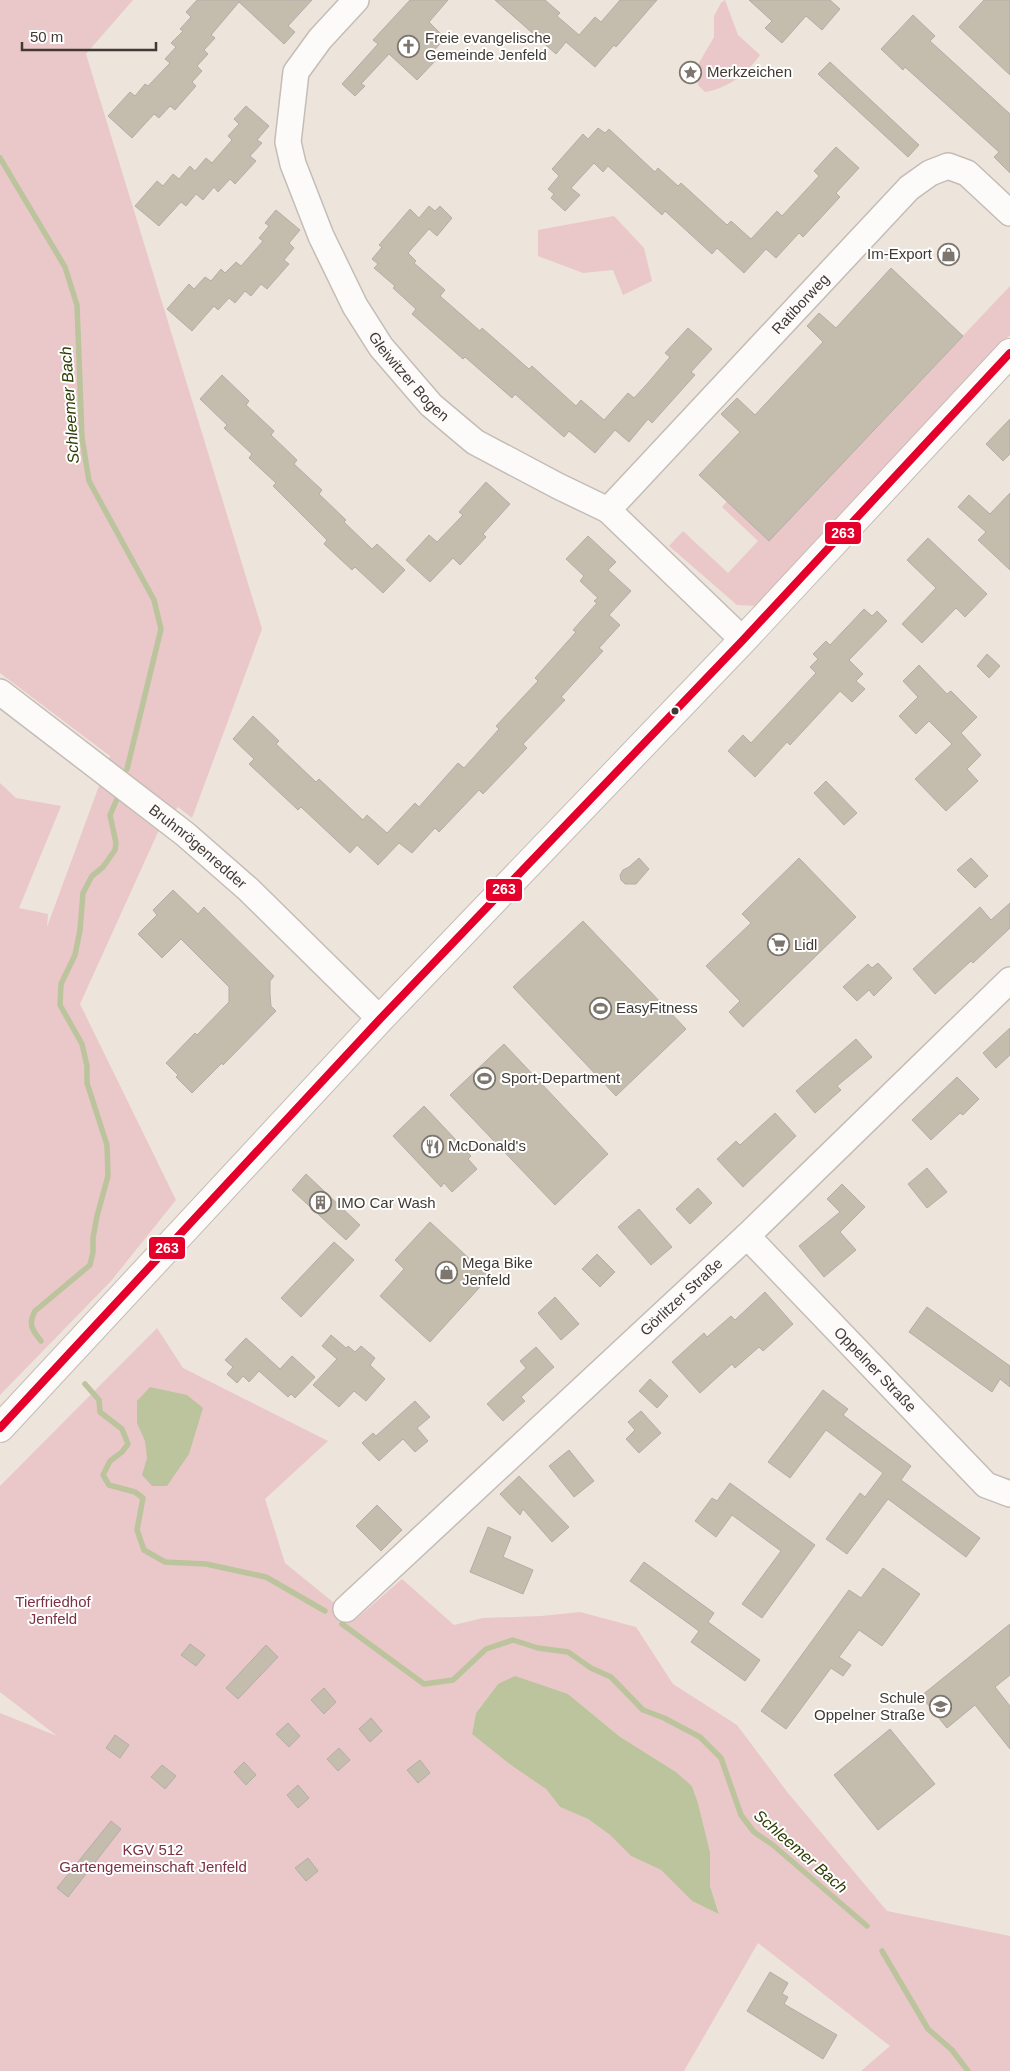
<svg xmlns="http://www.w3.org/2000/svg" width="1010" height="2071" font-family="Helvetica,sans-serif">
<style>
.green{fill:#eac8c9;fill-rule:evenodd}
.water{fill:#bbc49d}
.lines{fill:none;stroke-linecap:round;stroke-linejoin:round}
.stream{stroke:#bbc49d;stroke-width:5.5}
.building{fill:#c4bdae;stroke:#b3aea6}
.minor-casing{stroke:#c4bcb6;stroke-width:28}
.major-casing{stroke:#c4bcb6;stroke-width:30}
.minor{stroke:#fcfbfa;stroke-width:25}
.major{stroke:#fcfbfa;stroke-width:28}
.bus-1-casing{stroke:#fff;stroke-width:11}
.bus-1{stroke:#e4002b;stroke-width:8}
.bus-dot{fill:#413a34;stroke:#fff;stroke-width:2}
.labels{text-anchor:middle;stroke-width:4;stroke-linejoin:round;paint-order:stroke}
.poi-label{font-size:15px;fill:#413a34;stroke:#fff;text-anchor:start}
.street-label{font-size:15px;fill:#413a34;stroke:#fff}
.park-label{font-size:15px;fill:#7b3143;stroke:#fff}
.water-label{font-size:16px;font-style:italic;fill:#2c3b00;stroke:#fff}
.line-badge{stroke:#fff;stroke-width:2}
.badge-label{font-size:14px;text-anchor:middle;font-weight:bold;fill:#fff}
</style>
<rect width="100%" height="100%" fill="#ede4db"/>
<!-- green -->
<g class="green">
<path d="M0,0H133L86,54L262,629L192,818L178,807L158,832L80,1004L176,1200L111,1281L0,1395V783L16,798L61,806L19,908L48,914L47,927L110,756L0,673Z"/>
<path d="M725,0L738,35L760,55C746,74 729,88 705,92L698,85L699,63L714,37V16L721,3Z"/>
<path d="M614,216L644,248L652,281L623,295L613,270L583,273L538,256V230Z"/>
<path d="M1010,286V335L756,606L737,605L669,546L683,531L728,573L758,541L722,507L727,501L769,541Z"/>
<path d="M157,1328L183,1368L328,1441L265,1499L285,1563L355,1620L402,1579L454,1625L483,1618L541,1616L580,1612L636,1627L673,1684L737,1725L788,1793L887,1911L1010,1936V2071H861L890,2046L758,1943L684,2071H0V1713L57,1736L0,1692V1486ZM498,1684L568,1694L619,1736L676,1772L692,1786L698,1803L710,1852V1886L719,1913L692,1901L661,1870L631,1856L610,1835L588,1819L560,1807L546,1789L472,1734L476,1713Z"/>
</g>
<!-- water -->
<g class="water">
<path d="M150,1387L187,1395L203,1408L189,1454L167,1486H152L142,1475L147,1458L145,1441L137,1423V1401Z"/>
<path d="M515,1676L568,1694L619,1736L676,1772L692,1786L698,1803L710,1852V1886L719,1914L692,1901L661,1870L631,1856L610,1835L588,1819L560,1807L546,1789L511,1765L472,1734L476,1713L498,1684Z"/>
</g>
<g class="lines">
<!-- stream -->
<g class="stream">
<path d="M0,158L65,267L77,305L82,438L89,481L154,600L161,629L127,769"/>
<path d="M41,1341C32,1330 28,1324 35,1311L90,1265L93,1252V1238L97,1216L108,1176L107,1145L87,1083V1066L82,1044L60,1005L61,984L75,955L80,930L83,893L92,876L103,867L115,850L116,843L110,815L117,799"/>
<path d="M85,1384L99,1400L100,1412L122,1429L128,1444L122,1452L110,1461L103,1475L109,1485L135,1492L143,1498L137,1530L144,1550L165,1562L206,1564L266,1577L325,1611"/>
<path d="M342,1624L424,1684L453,1680L486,1649L513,1640L538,1648L568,1652L591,1668L611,1677L643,1710L664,1718L700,1737L721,1758L741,1815L754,1832L773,1845L867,1926"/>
<path d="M882,1951L928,2029L952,2050L968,2071"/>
</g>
</g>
<!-- building -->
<g class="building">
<path d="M197,0H312L288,26L295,32L284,44L239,2L211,35L215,38L204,50L208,54L197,66L202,71L192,82L196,86L175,110L170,106L159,118L154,114L132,138L108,116L130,92L135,96L145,84L148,86L170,63L165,59L176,47L171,43L183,31L180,29L191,17L186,12Z"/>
<path d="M410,0H448L429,22L445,38L431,54L437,59L417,80L389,54L361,84L365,86L355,96L342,84L378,44L373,40Z"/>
<path d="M495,0H545L560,13L557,16L579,35L595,17L601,22L620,0H657L616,47L614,45L595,67L566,42L556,54Z"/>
<path d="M749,0H830L840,9L822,30L806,16L782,43L765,28L772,21Z"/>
<path d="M984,0H1010V75L959,27Z"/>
<path d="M913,15L935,36L930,41L1010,114V173L994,157L999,152L905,67L903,70L881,49Z"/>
<path d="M830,62L919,145L908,157L818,74Z"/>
<path d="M246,106L269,126L257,140L262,143L250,156L256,161L235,184L230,179L218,192L214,187L203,200L196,194L186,206L181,202L159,226L135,206L157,181L163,186L173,174L179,179L190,166L195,171L206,158L212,163L232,140L228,136L239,124L234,119Z"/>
<path d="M598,128L605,133L609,129L655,172L658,168L678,186L681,183L727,225L731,221L751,239L777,211L782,216L819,176L814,171L836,147L859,168L836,193L840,197L803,237L799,233L776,258L766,249L744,273L717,248L712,254L665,211L662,215L608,166L603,172L594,163L571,188L580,195L565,211L551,198L554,194L548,189L559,176L552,169L583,134L588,139Z"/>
<path d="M429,206L435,211L440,206L452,218L437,236L429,229L408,253L416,261L414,263L445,290L440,296L480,331L482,328L529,369L532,366L576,406L581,400L604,420L628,393L634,398L647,384L670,357L665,353L688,328L712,349L691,372L695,375L652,423L648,419L629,442L615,430L595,453L569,431L564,437L515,394L512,398L465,357L463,359L412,314L416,309L393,288L395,286L374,268L378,264L372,259L382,247L379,245L410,209L419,218Z"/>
<path d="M276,210L300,230L289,243L294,248L284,260L289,264L267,289L261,284L251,296L245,291L235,303L229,298L218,310L214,306L192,331L167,309L189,284L194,289L205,277L211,281L221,269L225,273L236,262L241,266L263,241L259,238L269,226L265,223Z"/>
<path d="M891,268L963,336L769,541L699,475L740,432L721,414L737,398L755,415L823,342L807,326L819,313L836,328Z"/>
<path d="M222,375L249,401L246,405L274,431L271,435L297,460L294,464L322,490L319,494L346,520L344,522L372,549L377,544L405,570L383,593L355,567L352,570L324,544L327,540L273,486L276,483L249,458L252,454L224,428L227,425L200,399Z"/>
<path d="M1010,419V454L1003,461L986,444Z"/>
<path d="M486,482L510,504L483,534L486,537L460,565L453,558L430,582L406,560L429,535L437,542L463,515L459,512Z"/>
<path d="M1010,493V570L978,540L986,532L958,507L969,495L990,514Z"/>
<path d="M588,536L616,562L608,570L631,591L609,615L620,625L599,648L603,651L561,697L565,700L523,744L527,748L483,794L479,790L439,832L435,828L412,853L399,843L378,865L357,845L350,853L301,807L298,810L249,764L254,759L233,739L253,716L279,741L276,744L316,782L319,779L363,820L367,815L387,833L415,803L419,807L458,763L464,768L482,748L499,729L496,726L538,681L535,678L576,632L573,630L597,603L594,601L598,598L580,581L584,576L566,559Z"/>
<path d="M928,538L987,594L965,617L956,608L922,643L902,624L936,588L907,560Z"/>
<path d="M864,609L872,616L877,611L887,621L849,660L863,674L856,681L865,689L852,702L840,691L790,745L787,742L755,777L728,751L743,735L751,743L816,673L810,667L818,659L813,654L826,641L830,645Z"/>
<path d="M987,654L1000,666L989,678L977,666Z"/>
<path d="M919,665L947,694L951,691L977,717L961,733L981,755L967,769L978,781L946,811L915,779L952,744L929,721L916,734L899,716L918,697L903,681Z"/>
<path d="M826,781L857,813L844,825L814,793Z"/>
<path d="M639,858L649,869L636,884H625L621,880L620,875L623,870L629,867Z"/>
<path d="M799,858L856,917L743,1027L729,1012L740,1001L706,966L751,923L742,914Z"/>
<path d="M971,858L988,876L975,888L957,870Z"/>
<path d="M173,890L198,914L204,907L274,976L270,981V994L271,1006L276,1011L223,1065L222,1063L192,1093L176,1077L178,1075L166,1063L195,1033L197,1035L229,1002V987L181,939L162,958L138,934L157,915L153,910Z"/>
<path d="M1010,903V928L973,963L971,961L935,994L913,969L980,907L991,920Z"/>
<path d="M583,921L686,1029L616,1096L513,987Z"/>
<path d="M878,963L892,978L874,996L869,990L857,1001L843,987L868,964L872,968Z"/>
<path d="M1010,1028V1055L996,1068L983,1053Z"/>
<path d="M856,1039L872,1057L837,1086L841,1090L815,1113L796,1091Z"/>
<path d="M504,1044L608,1154L555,1205L450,1095Z"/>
<path d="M957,1077L979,1099L963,1115L960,1113L931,1140L912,1120Z"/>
<path d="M424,1106L471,1156L468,1159L477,1169L452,1192L444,1183L441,1187L393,1136Z"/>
<path d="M775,1113L796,1136L743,1187L717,1159L736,1141L740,1145Z"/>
<path d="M927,1168L947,1192L927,1208L908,1184Z"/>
<path d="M306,1174L360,1225L346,1240L292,1190Z"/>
<path d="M842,1184L865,1207L840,1232L856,1250L824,1277L799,1246L840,1212L827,1199Z"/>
<path d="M698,1188L712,1203L690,1224L676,1209Z"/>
<path d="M639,1209L672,1247L651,1265L618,1227Z"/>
<path d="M430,1222L489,1277L430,1342L380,1296L404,1269L395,1260Z"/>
<path d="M334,1242L354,1260L301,1317L281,1298Z"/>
<path d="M597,1254L615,1272L600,1287L582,1269Z"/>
<path d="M765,1292L793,1324L763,1351L759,1347L735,1368L732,1364L700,1393L672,1362L704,1333L707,1337L731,1316L735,1320Z"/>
<path d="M555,1297L579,1324L561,1340L538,1313Z"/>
<path d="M927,1307L1010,1366V1387L1000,1379L992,1392L909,1332Z"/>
<path d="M331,1335L346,1348L348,1346L355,1352L361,1346L375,1358L370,1365L385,1379L366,1401L354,1391L339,1407L313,1385L337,1359L322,1346Z"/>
<path d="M246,1338L280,1369L292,1356L315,1377L295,1398L291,1394L288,1397L259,1371L249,1382L243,1376L237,1383L227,1374L233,1367L225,1360Z"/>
<path d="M536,1347L554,1367L521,1397L525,1401L503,1421L487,1404L526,1368L520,1361Z"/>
<path d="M650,1379L668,1396L657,1408L639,1391Z"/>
<path d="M823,1390L848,1409L843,1415L911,1466L901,1480L980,1538L966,1557L888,1499L847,1554L826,1539L860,1493L865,1497L883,1473L826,1430L790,1478L768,1462Z"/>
<path d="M415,1401L430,1417L417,1428L428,1441L415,1452L403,1439L379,1461L362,1443L373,1433L376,1436Z"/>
<path d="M641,1411L661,1433L639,1453L626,1439L635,1430L628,1422Z"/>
<path d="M569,1450L594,1481L574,1497L549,1466Z"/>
<path d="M519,1476L569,1527L552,1542L523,1509L520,1515L500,1494Z"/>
<path d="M730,1483L815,1545L762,1618L742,1604L781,1551L732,1515L716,1537L695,1521L712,1498L717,1501Z"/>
<path d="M377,1505L402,1530L381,1551L356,1526Z"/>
<path d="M488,1527L511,1537L503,1557L533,1570L523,1594L470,1572Z"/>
<path d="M644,1562L714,1613L708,1622L760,1660L745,1681L691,1642L699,1631L630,1581Z"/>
<path d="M883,1568L920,1594L882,1646L859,1630L839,1657L851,1665L843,1676L831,1668L786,1729L761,1711L849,1590L861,1598Z"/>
<path d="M1010,1624V1675L995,1687L1010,1706V1749L975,1705L947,1728L921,1696Z"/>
<path d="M190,1644L205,1655L196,1666L181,1655Z"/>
<path d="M266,1645L278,1657L238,1699L226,1688Z"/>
<path d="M324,1688L336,1702L324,1714L311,1700Z"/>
<path d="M371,1718L382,1731L370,1742L359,1729Z"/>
<path d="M288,1723L300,1736L289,1747L276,1734Z"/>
<path d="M890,1729L935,1784L878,1830L834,1775Z"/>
<path d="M115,1735L129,1745L120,1758L106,1748Z"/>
<path d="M339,1748L350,1760L338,1771L327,1759Z"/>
<path d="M420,1760L430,1773L418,1783L407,1770Z"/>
<path d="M244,1762L256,1775L246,1785L234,1772Z"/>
<path d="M162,1765L176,1776L165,1789L151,1777Z"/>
<path d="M298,1785L309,1798L298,1808L287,1795Z"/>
<path d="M111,1821L121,1829L68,1897L57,1888Z"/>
<path d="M308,1858L318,1871L306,1881L295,1868Z"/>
<path d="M770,1972L788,1983L782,1994L788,1997L784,2004L837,2035L823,2059L747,2011Z"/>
</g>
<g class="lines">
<defs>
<g id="minor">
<path id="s1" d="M356,0L320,39L296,72L288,142L293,164L321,236L355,306L381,347L431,405L475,442L558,486L608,510L743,640"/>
<path id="s2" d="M608,510L909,188L930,173L948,166L967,173L1010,213"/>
<path id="s3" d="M0,692L185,834L248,889L380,1019"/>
<path id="s4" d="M747,1236L986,1485L1010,1494"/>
<path id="s5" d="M346,1609L747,1236L1010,980"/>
</g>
<path id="major" d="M0,1428L380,1019L743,640L1010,353"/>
</defs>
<!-- minor casing -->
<use href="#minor" class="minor-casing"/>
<!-- major casing -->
<use href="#major" class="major-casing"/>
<!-- minor -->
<use href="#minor" class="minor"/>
<!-- major -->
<use href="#major" class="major"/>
<defs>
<path id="bus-1" d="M0,1428L380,1019L743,640L1010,353"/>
</defs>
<!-- bus-1 casing -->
<use href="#bus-1" class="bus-1-casing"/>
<!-- bus-1 -->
<use href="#bus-1" class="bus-1"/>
</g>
<!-- icons -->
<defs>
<symbol id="church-ring" viewBox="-11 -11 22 22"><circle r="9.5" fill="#fff" stroke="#7d766e" stroke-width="1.5"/><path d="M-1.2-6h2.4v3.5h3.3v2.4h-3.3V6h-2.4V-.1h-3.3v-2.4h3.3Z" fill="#7d766e"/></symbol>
<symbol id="sight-ring" viewBox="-11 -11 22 22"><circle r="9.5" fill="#fff" stroke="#7d766e" stroke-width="1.5"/><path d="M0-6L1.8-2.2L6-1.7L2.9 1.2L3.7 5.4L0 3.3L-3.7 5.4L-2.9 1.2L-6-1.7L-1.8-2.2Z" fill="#7d766e"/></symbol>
<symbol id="shop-ring" viewBox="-11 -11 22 22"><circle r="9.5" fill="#fff" stroke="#7d766e" stroke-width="1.5"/><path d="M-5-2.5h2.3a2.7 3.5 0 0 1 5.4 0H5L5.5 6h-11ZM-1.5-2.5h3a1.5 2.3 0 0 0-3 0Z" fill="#7d766e"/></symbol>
<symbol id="supermarket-ring" viewBox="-11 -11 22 22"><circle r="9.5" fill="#fff" stroke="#7d766e" stroke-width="1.5"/><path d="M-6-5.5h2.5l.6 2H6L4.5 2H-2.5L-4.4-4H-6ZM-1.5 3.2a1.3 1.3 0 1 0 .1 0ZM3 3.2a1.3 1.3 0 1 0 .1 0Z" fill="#7d766e"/></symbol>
<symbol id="stadium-ring" viewBox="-11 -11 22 22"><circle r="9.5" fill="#fff" stroke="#7d766e" stroke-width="1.5"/><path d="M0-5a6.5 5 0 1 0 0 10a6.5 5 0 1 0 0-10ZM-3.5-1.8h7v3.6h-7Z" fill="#7d766e"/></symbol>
<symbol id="restaurant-ring" viewBox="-11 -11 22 22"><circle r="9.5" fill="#fff" stroke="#7d766e" stroke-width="1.5"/><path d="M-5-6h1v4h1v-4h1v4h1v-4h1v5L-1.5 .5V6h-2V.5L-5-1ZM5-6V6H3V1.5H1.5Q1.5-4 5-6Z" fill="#7d766e"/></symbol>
<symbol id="building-ring" viewBox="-11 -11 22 22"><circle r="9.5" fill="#fff" stroke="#7d766e" stroke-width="1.5"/><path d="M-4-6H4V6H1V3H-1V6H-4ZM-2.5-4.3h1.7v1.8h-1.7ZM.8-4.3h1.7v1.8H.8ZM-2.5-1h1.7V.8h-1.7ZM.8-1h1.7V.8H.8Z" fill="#7d766e"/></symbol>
<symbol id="school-ring" viewBox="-11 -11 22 22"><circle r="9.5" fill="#fff" stroke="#7d766e" stroke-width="1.5"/><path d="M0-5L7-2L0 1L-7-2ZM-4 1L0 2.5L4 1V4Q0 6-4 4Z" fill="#7d766e"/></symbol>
</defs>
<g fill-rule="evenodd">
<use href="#church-ring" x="396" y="34" width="25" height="25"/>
<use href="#sight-ring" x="678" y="60" width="25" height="25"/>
<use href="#shop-ring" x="936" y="242" width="25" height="25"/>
<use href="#supermarket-ring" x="766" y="932" width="25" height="25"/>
<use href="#stadium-ring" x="588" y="996" width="25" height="25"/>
<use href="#stadium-ring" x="472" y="1066" width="25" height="25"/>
<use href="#restaurant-ring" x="420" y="1134" width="25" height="25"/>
<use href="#building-ring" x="308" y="1190" width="25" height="25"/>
<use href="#shop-ring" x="434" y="1260" width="25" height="25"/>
<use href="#school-ring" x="928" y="1694" width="25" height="25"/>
</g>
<!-- markers -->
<circle class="bus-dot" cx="675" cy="711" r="4.5"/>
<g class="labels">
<!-- poi labels -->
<g class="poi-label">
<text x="425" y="43">Freie evangelische<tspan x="425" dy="17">Gemeinde Jenfeld</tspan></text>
<text x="707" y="77">Merkzeichen</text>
<text x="932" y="259" text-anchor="end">Im-Export</text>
<text x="794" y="950">Lidl</text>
<text x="616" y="1013">EasyFitness</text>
<text x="501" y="1083">Sport-Department</text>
<text x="448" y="1151">McDonald's</text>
<text x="337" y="1208">IMO Car Wash</text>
<text x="462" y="1268">Mega Bike<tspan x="462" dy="17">Jenfeld</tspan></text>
<text x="925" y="1703" text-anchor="end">Schule<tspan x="925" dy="17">Oppelner Straße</tspan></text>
</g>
<!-- street labels -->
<g class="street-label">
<text dy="5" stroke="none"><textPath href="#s2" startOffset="282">Ratiborweg</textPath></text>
<text dy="5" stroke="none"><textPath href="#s1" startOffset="431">Gleiwitzer Bogen</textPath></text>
<text dy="5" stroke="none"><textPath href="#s3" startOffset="251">Bruhnrögenredder</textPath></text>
<text dy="5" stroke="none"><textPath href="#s5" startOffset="458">Görlitzer Straße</textPath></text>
<text dy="5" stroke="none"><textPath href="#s4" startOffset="185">Oppelner Straße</textPath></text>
</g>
<!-- park labels -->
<g class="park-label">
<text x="53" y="1607">Tierfriedhof<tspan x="53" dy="17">Jenfeld</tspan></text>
<text x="153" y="1855">KGV 512<tspan x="153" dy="17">Gartengemeinschaft Jenfeld</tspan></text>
</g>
<!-- water labels -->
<g class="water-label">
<text transform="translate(69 405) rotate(-94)" y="6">Schleemer Bach</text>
<text transform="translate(801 1851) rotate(41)" y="6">Schleemer Bach</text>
</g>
</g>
<g class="line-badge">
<rect x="824" y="521" width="38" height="24" rx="5" fill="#e4002b"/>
<rect x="485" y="878" width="38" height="24" rx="5" fill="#e4002b"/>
<rect x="148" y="1236" width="38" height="24" rx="5" fill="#e4002b"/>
</g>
<g class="badge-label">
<text x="843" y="538">263</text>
<text x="504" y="894">263</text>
<text x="167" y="1253">263</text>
</g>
<!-- scale -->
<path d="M22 42v8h134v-8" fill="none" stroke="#413a34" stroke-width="2.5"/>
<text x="30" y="42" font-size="15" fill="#413a34" stroke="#ffffff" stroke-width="4" paint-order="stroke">50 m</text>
</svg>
